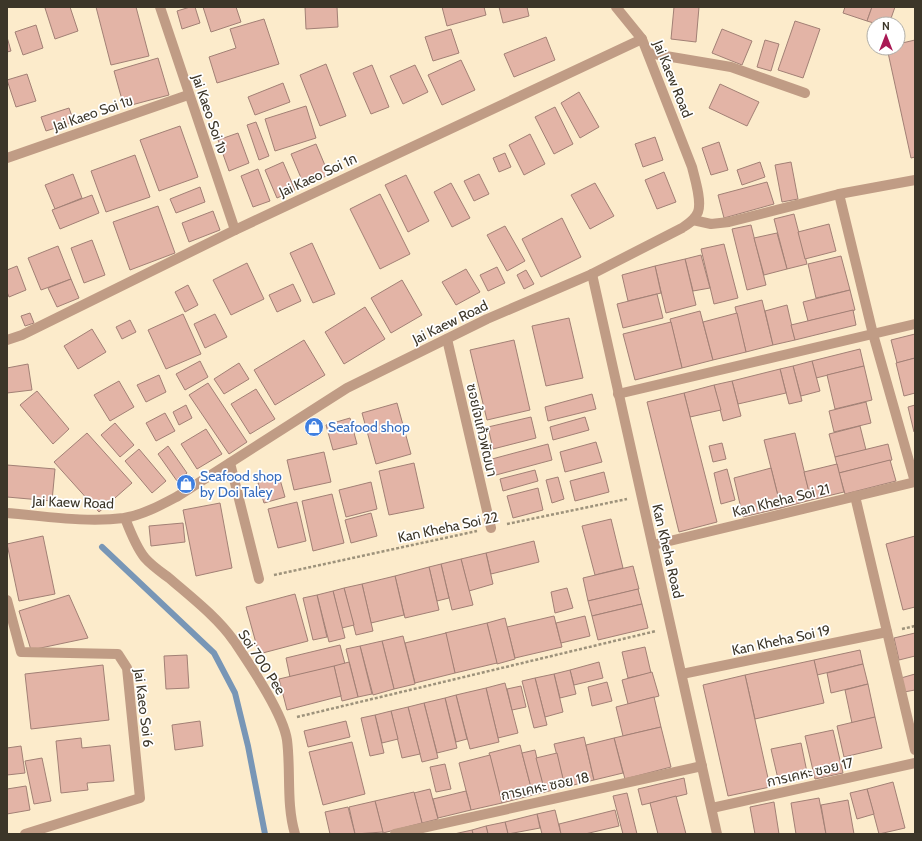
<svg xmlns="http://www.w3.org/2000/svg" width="922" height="841" font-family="Cabin,'Noto Sans Thai',sans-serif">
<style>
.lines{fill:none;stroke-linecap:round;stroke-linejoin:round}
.stream{stroke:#7896b6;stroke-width:6}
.building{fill:#e3b4a6;stroke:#a28075}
.path{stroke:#9d927b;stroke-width:2.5;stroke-dasharray:3 2;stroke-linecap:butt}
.street{stroke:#c09c85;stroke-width:10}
.labels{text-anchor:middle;stroke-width:3.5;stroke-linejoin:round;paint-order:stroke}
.street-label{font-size:14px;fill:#3c3629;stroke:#fff}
.shop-label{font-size:14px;fill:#366cbe;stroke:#fff;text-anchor:start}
</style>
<rect width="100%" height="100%" fill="#fcebcb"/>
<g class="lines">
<!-- stream -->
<path class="stream" d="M102,547L214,653L235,693L248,746L265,834"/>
</g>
<!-- building -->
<g class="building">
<path d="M47,7H70L78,31L55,39L45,8Z"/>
<path d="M96,7H136L149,56L111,65Z"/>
<path d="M190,7H195L200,23L182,29L177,11Z"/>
<path d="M203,7H236L241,22L211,32Z"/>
<path d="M305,7H337L338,27L306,29Z"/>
<path d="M442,7H484L486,15L447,26Z"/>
<path d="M499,7H527L529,16L503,23Z"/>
<path d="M674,7H699L696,42L671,39Z"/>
<path d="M845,7H872L867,21L843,13Z"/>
<path d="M872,7H895L889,24H877L867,21Z"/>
<path d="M264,19L279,64L217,83L209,57L236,48L230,29Z"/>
<path d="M795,21L820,29L803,78L778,70Z"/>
<path d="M36,25L43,48L23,55L15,32Z"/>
<path d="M451,29L459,53L433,61L425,37Z"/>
<path d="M722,29L752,41L742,65L712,53Z"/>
<path d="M7,37L11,51L7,52Z"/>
<path d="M546,37L555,60L514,77L504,54Z"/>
<path d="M765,40L779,44L771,71L757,67Z"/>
<path d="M915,40V157L911,158L887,48H898V44Z"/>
<path d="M158,58L169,95L124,107L114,71Z"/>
<path d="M461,60L475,90L442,105L428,75Z"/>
<path d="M326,64L346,116L320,126L300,75Z"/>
<path d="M372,65L389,107L371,114L353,73Z"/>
<path d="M415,65L428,92L403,104L390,76Z"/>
<path d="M27,74L36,101L16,107L7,80Z"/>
<path d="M283,83L290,102L255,115L248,97Z"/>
<path d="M720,84L759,102L747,126L709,108Z"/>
<path d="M579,92L599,127L580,138L561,103Z"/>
<path d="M306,106L316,138L275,151L265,119Z"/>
<path d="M555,107L573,144L554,154L535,117Z"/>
<path d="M69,108L74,122L46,131L41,117Z"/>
<path d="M256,122L269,156L259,160L247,125Z"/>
<path d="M180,126L198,177L159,191L140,140Z"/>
<path d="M238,133L249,163L229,171L218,140Z"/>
<path d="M530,134L545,164L524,175L509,145Z"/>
<path d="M655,137L663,160L643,167L635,144Z"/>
<path d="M719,142L728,170L711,175L702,148Z"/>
<path d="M316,144L329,175L304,185L291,154Z"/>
<path d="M505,153L511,167L499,172L493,158Z"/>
<path d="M135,155L150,197L106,212L91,171Z"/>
<path d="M283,162L295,190L277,198L265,170Z"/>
<path d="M760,162L765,177L742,185L737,170Z"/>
<path d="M791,162L798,199L782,202L775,165Z"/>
<path d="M258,169L270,201L253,207L241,176Z"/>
<path d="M664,172L676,202L657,209L645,180Z"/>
<path d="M73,174L82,198L55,209L45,185Z"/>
<path d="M479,174L489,194L474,201L464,181Z"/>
<path d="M406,175L429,221L408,232L385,185Z"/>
<path d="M767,182L774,204L724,218L718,195Z"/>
<path d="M451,183L470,218L452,227L434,192Z"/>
<path d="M595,183L614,216L590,229L571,195Z"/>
<path d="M200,187L205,202L176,213L170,199Z"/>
<path d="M380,194L410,254L380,269L350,209Z"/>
<path d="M92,195L99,213L60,229L52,210Z"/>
<path d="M158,206L175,253L130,270L113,222Z"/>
<path d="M213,211L220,230L189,242L182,223Z"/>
<path d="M794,214L807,264L787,269L774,219Z"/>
<path d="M562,218L581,257L541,277L522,239Z"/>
<path d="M829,224L836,251L805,259L798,232Z"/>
<path d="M751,225L766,285L747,290L732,229Z"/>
<path d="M505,226L525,261L507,271L487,235Z"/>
<path d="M777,233L787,269L764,275L754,238Z"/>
<path d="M92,240L105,275L84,283L71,248Z"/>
<path d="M312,243L335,294L313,303L290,253Z"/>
<path d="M724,244L738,298L714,304L701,249Z"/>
<path d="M58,246L71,279L41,290L28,258Z"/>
<path d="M701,255L710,288L693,291L685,259Z"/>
<path d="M841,256L850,290L816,298L808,264Z"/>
<path d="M685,259L696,305L666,313L655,266Z"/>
<path d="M247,263L264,299L231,315L213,280Z"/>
<path d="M17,266L26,290L9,297L7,292V270Z"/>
<path d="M655,266L661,293L628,301L622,275Z"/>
<path d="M497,267L505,283L488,291L480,275Z"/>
<path d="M466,269L480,292L456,305L442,282Z"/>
<path d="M526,270L534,284L524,289L517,275Z"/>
<path d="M71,279L79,298L57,307L48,288Z"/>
<path d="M402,280L422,315L391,333L371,298Z"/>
<path d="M293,284L301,301L277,312L269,295Z"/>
<path d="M188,285L198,305L185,312L175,292Z"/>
<path d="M850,290L855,310L808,321L803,302Z"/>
<path d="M657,294L663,318L623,328L617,304Z"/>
<path d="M762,300L773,345L746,352L735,307Z"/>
<path d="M787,305L795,340L773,345L765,311Z"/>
<path d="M365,307L385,339L344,364L325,332Z"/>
<path d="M853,310L856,325L795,340L791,325Z"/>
<path d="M700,311L713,360L682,368L670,319Z"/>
<path d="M30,313L34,323L25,326L21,316Z"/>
<path d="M737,313L746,352L713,360L703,322Z"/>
<path d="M183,314L201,354L166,369L148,330Z"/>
<path d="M215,314L227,337L205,348L194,324Z"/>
<path d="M569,318L583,378L546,386L532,326Z"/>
<path d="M130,320L136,332L122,339L116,327Z"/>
<path d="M671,322L682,368L635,380L623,334Z"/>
<path d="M92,329L106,352L78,369L64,346Z"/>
<path d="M915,334V358L897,363L891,340Z"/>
<path d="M304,340L325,375L275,405L254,370Z"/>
<path d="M514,340L530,410L487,420L470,350Z"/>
<path d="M860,349L864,366L816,378L812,361Z"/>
<path d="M915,358V393L904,396L896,363Z"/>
<path d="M200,361L208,377L185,390L176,374Z"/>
<path d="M812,361L820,391L801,396L793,366Z"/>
<path d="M239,363L249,379L224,394L214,379Z"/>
<path d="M28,364L32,390L7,393V368Z"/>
<path d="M793,366L802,401L789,404L780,369Z"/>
<path d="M864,366L872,400L835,409L827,375Z"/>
<path d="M780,369L786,393L738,404L732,381Z"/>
<path d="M159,375L166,392L146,402L137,385Z"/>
<path d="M119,381L134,407L110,421L94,395Z"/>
<path d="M732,381L741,416L723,421L714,385Z"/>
<path d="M208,383L247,442L229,454L189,395Z"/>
<path d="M714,385L721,410L690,417L684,393Z"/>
<path d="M256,389L275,419L250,434L231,404Z"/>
<path d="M37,391L69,429L53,444L20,405Z"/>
<path d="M684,393L717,522L679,532L647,402Z"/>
<path d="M592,394L596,409L548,421L545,407Z"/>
<path d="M866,402L871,423L834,432L829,411Z"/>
<path d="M397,403L411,454L376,464L362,413Z"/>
<path d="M186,405L192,418L179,425L173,412Z"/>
<path d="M915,405V432H914L908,407Z"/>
<path d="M165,413L175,431L156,441L146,423Z"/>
<path d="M531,417L536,438L493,449L488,427Z"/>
<path d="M585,417L589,430L553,440L550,427Z"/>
<path d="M350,418L357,444L333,450L326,425Z"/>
<path d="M115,423L134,445L120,457L101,435Z"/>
<path d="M860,426L866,450L835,457L829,434Z"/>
<path d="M206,429L222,454L197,469L181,444Z"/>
<path d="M87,433L132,483L99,512L54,462Z"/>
<path d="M795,433L811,500L781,508L764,440Z"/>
<path d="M596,442L602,462L565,472L560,452Z"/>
<path d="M722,443L726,459L713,462L709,446Z"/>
<path d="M548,444L552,460L496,475L492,459Z"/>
<path d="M888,444L892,460L839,473L835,457Z"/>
<path d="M168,446L187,473L177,481L158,454Z"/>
<path d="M139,449L166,481L152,493L125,461Z"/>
<path d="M324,452L331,482L294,490L287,460Z"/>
<path d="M890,460L896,481L845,494L839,473Z"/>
<path d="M414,463L424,508L389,515L379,471Z"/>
<path d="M837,464L844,492L811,500L804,472Z"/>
<path d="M7,465L55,469L52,501L7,497Z"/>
<path d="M771,468L781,508L743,517L734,478Z"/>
<path d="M727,469L735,500L721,504L714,473Z"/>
<path d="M535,470L538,481L503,491L500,479Z"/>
<path d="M604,472L609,492L575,501L570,481Z"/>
<path d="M279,476L285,497L264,503L258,483Z"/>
<path d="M558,477L564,499L552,503L546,480Z"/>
<path d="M371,482L377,509L346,517L339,490Z"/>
<path d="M538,488L543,510L513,518L507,496Z"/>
<path d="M332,494L344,543L313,551L302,501Z"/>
<path d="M297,502L306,541L278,548L268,509Z"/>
<path d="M220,503L232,568L196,576L183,510Z"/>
<path d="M371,513L377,536L351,543L345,520Z"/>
<path d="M611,519L623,568L595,575L582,526Z"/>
<path d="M183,523L185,542L151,546L149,526Z"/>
<path d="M43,536L55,594L19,601L7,544Z"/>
<path d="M915,536V607L903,610L886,544Z"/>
<path d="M534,541L539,562L491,574L486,553Z"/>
<path d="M486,553L493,584L469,591L461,559Z"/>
<path d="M461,559L473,605L452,610L441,564Z"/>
<path d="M441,564L449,598L437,601L429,567Z"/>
<path d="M633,566L639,589L588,601L583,578Z"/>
<path d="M429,567L439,610L405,618L395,576Z"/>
<path d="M395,576L404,615L371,623L362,584Z"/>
<path d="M362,584L373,631L356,635L344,588Z"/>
<path d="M344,588L354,625L342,628L333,591Z"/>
<path d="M567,588L573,608L555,613L551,592Z"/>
<path d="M638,589L642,604L592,616L588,601Z"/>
<path d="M333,591L345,638L329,642L317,595Z"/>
<path d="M295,594L308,641L259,654L246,607Z"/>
<path d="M69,595L88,638L31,650L19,611Z"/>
<path d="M317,595L327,637L313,640L303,598Z"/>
<path d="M642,604L648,628L598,640L592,616Z"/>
<path d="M554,616L562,647L515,658L507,627Z"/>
<path d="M585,616L590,636L561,643L556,623Z"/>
<path d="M505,618L515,659L497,664L487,623Z"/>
<path d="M487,623L497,663L455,673L445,633Z"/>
<path d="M446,633L455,673L415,683L405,643Z"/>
<path d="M915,633V656L899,660L894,638Z"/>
<path d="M403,636L415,684L394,689L382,641Z"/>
<path d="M382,641L394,689L373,695L360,646Z"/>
<path d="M340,645L345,664L290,677L286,658Z"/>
<path d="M360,646L372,694L358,697L346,649Z"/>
<path d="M645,647L651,673L628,678L622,652Z"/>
<path d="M860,650L863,664L817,675L814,660Z"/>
<path d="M187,655L189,688L166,689L164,656Z"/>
<path d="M814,660L824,703L755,719L745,675Z"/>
<path d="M349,662L358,697L342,701L334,666Z"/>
<path d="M599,662L603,678L574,685L570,670Z"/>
<path d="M863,664L868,684L831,693L827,673Z"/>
<path d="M103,665L109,720L31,729L25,674Z"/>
<path d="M334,666L341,696L287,710L279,679Z"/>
<path d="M570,670L576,694L560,698L554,674Z"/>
<path d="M652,672L659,696L628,704L622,680Z"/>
<path d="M554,674L563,712L545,717L535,678Z"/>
<path d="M915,674V690L904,692L901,678Z"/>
<path d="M745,675L770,787L728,796L703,685Z"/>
<path d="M535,678L547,725L534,728L522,681Z"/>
<path d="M607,682L612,701L592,706L588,687Z"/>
<path d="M505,683L518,733L498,738L486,688Z"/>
<path d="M868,684L875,717L852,723L845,690Z"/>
<path d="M521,686L526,707L512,710L507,689Z"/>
<path d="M486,688L499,742L470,749L456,695Z"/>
<path d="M456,695L467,739L456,742L445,698Z"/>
<path d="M654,697L661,727L623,736L616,707Z"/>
<path d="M445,698L457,748L437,753L424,703Z"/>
<path d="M424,703L438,758L422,762L408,707Z"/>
<path d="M408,707L420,754L402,758L391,711Z"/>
<path d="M391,711L398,739L382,743L375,715Z"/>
<path d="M375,715L384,753L370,756L361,718Z"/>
<path d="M875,717L882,748L844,757L837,726Z"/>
<path d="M200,721L203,746L175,750L172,725Z"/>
<path d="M346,721L350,737L308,747L304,731Z"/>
<path d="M661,727L671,767L625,779L614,738Z"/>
<path d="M833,730L843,773L815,779L805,736Z"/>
<path d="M584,737L594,780L565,787L554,744Z"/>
<path d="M81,738L82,748L110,745L114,781L87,783L88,790L61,793L56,741Z"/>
<path d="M614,738L623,773L594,780L586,745Z"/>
<path d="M352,742L365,794L323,805L309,752Z"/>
<path d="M801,743L808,777L779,783L771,749Z"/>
<path d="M520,745L533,795L502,803L489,753Z"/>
<path d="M21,746L25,773L7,775V748Z"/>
<path d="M535,750L545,792L533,795L522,753Z"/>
<path d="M557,753L565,787L545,792L536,758Z"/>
<path d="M490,755L502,803L471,810L459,763Z"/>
<path d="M42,758L51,801L34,804L25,761Z"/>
<path d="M445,764L451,789L436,792L430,767Z"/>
<path d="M684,778L687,794L642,805L638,789Z"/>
<path d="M893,782L905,828L879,834L867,789Z"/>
<path d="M26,786L30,810L7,814V789Z"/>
<path d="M430,789L438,819L422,823L414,793Z"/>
<path d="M867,789L874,814L857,819L850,793Z"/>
<path d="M466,791L471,810L438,818L433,799Z"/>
<path d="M414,792L422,823L383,833L375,801Z"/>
<path d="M627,793L637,834H623L613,796Z"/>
<path d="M676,796L686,834H658L650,803Z"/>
<path d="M819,798L826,834H796L791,803Z"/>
<path d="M848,800L854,834H826L821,805Z"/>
<path d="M375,801L383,832L355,834L349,807Z"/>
<path d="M774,802L779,834H755L750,807Z"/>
<path d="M348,807L355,834H330L325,812Z"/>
<path d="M555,810L561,834H542L537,814Z"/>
<path d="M615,810L619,826L585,834H561L559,824Z"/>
<path d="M537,814L540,828L508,834L505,822Z"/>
<path d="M505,822L508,834H488L486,826Z"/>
<path d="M486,826L488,834H473L472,830Z"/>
<path d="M472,830L473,834H454Z"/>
</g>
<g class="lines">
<!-- path -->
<g class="path">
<path d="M507,524L627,499"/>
<path d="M274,575L477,531"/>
<path d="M902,629L915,626"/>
<path d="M297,717L656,631"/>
</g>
<!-- street -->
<g class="street">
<path d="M160,7L235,230"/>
<path d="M648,53L731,67L805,93"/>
<path d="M7,158L188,95"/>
<path d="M839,194L873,334L915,482"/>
<path d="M693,220L711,224L729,222L839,194L915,180"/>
<path d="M592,274L717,834"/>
<path d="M447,339L491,528"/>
<path d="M7,340L22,335L235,230L642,39"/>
<path d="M618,394L915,324"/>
<path d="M230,463L259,579"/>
<path d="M855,496L915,750"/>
<path d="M7,513C45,516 86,523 124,518C143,515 161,505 178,496L347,388L487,319L592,274L682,228C688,224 695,220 698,212C702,201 695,179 692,167L642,39L616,7"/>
<path d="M125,518C130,531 136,547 145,558C152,566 161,572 169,578C191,597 217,617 234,641C250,665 283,713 287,740C291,771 286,804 295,834"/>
<path d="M653,545L915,482"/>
<path d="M7,600L21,652L118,654L127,668L140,798L25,834"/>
<path d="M682,674L887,632"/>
<path d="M712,808L915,763"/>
<path d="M395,834L702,766"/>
</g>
</g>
<!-- icons -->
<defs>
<symbol id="shop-disc" viewBox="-11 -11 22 22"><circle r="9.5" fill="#3f7fe0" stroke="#fff"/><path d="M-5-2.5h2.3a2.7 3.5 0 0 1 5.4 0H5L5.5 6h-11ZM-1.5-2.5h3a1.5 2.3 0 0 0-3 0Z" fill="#fff"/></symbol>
</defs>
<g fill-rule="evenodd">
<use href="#shop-disc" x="303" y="416" width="22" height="22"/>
<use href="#shop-disc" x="175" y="473" width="22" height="22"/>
</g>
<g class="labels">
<!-- street labels -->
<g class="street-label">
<text transform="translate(673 79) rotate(68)" y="5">Jai Kaew Road</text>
<text transform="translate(93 113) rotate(-19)" y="5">Jai Kaeo Soi 1ข</text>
<text transform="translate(210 114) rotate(71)" y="5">Jai Kaeo Soi 1ง</text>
<text transform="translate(318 175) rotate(-25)" y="5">Jai Kaeo Soi 1ก</text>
<text transform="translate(450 322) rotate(-26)" y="5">Jai Kaew Road</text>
<text transform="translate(482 430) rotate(77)" y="5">ซอยใจแก้วพัฒนา</text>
<text transform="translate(781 500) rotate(-14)" y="5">Kan Kheha Soi 21</text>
<text transform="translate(73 502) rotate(2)" y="5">Jai Kaew Road</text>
<text transform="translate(448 527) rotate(-12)" y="5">Kan Kheha Soi 22</text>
<text transform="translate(668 551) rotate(77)" y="5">Kan Kheha Road</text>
<text transform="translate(781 640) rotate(-12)" y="5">Kan Kheha Soi 19</text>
<text transform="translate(262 662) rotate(57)" y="5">Soi 700 Pee</text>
<text transform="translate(144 708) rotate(83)" y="5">Jai Kaeo Soi 6</text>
<text transform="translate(810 772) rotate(-13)" y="5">การเคหะ ซอย 17</text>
<text transform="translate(545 786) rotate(-12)" y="5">การเคหะ ซอย 18</text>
</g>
<!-- shop labels -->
<g class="shop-label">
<text x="328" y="432">Seafood shop</text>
<text x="200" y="481">Seafood shop<tspan x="200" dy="16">by Doi Taley</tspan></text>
</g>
</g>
<!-- border -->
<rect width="922" height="841" fill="none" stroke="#3c3629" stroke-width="16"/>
<!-- north arrow -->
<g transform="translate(886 36)"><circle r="19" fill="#ffffff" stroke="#b1afa9"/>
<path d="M0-3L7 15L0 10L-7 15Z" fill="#a91954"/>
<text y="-6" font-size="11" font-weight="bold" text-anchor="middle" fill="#3c3629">N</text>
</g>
</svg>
